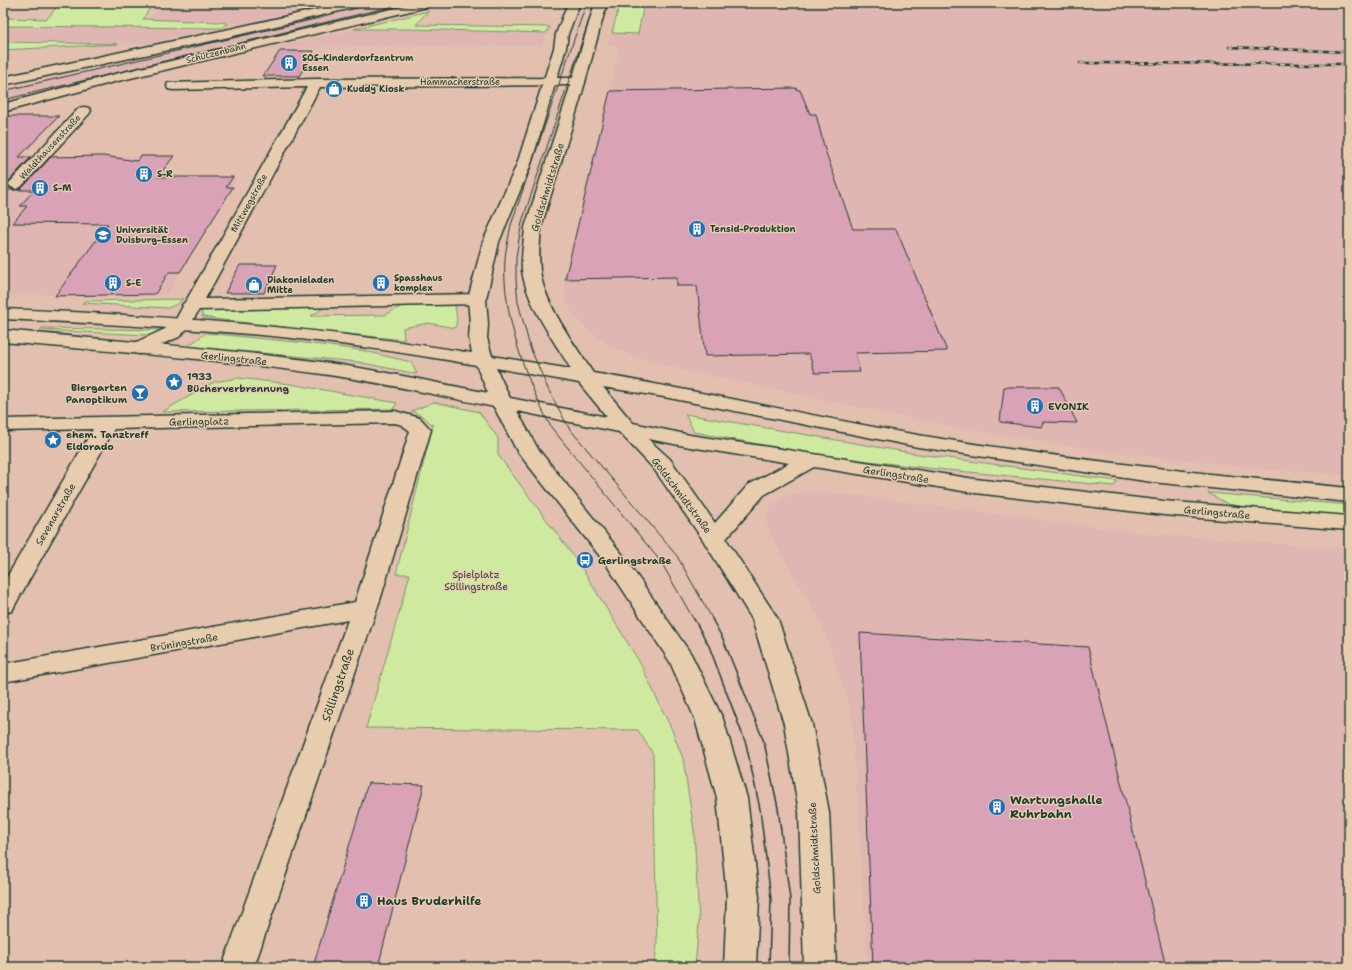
<svg xmlns="http://www.w3.org/2000/svg" width="1352" height="970" font-family="'Shantell Sans',sans-serif">
<style>
.built{fill:#e0b6b2}
.green{fill:#cfeaa0;stroke:#77946a}
.building{fill:#daa2b6;stroke:#1f3d34}
.lines{fill:none;stroke-linecap:round;stroke-linejoin:round}
.street-casing{stroke:#1f3d34;stroke-width:3}
.secondary-casing{stroke:#1f3d34;stroke-width:3}
.street{fill:#e7ccae;fill-rule:evenodd}
.secondary{fill:#e7ccae;fill-rule:evenodd}
.tram-far1{stroke:#1f3d34;stroke-width:1}
.tram{stroke:#1f3d34;stroke-width:1.5}
.rail-casing{stroke:#1f3d34;stroke-width:2.5}
.rail{stroke:#e7ccae;stroke-width:1.5;stroke-dasharray:5;stroke-linecap:butt}
.labels{text-anchor:middle;stroke-width:3;stroke-linejoin:round;paint-order:stroke}
.far-street-label{font-size:9px;fill:#1f3d34;stroke:#e7ccae}
.far-poi-label{font-size:9px;font-weight:bold;fill:#1f3d34;stroke:#e7ccae;text-anchor:start}
.street-label{font-size:10px;fill:#1f3d34;stroke:#e7ccae}
.poi-label{font-size:10px;font-weight:bold;fill:#1f3d34;stroke:#e7ccae;text-anchor:start}
.park-label{font-size:10px;fill:#284639;stroke:#e7ccae}
.near-street-label{font-size:12px;fill:#1f3d34;stroke:#e7ccae}
.near-poi-label{font-size:12px;font-weight:bold;fill:#1f3d34;stroke:#e7ccae;text-anchor:start}
</style>
<rect width="100%" height="100%" fill="#e3bfb0"/>
<filter id="ink" filterUnits="userSpaceOnUse"><feTurbulence type="fractalNoise" baseFrequency=".025" numOctaves="2"/><feDisplacementMap in="SourceGraphic" scale="8" xChannelSelector="R" yChannelSelector="G"/><feConvolveMatrix kernelMatrix="1 2 1 2 8 2 1 2 1" color-interpolation-filters="sRGB"/></filter>
<g filter="url(#ink)">
<!-- built -->
<g class="built">
<path d="M160,3H357L257,26L228,24L227,23L219,22L152,20Z"/>
<path d="M644,3H1349V475L1274,470L1103,451L952,427L674,368L632,356L603,342L574,316L564,299L565,279L620,46H607L612,33L638,34Z"/>
<path d="M367,5L384,10L110,75L3,102V89Z"/>
<path d="M3,26L220,28L149,44H118L3,42Z"/>
<path d="M354,29H408L546,33L542,45L270,48Z"/>
<path d="M3,116H60L21,157L174,156L160,177L238,176L167,294L3,295Z"/>
<path d="M813,491L845,494L1150,534L1349,549V967H868L851,710L820,620L773,540L765,519L772,504L790,494Z"/>
</g>
<!-- green -->
<g class="green">
<path d="M60,3H153L143,19L219,22L227,23L228,24L220,28L3,26V18L47,19Z"/>
<path d="M620,3H644L638,34L612,33Z"/>
<path d="M429,11L425,14L416,25L550,27L546,33L408,29H354Z"/>
<path d="M3,42L118,44L3,50Z"/>
<path d="M183,299L177,304L168,308L82,303L86,301Z"/>
<path d="M455,305L457,320L455,328L428,323L403,328L404,340L222,320L203,317L201,310L325,307L311,316L385,315L402,306Z"/>
<path d="M42,328L163,330L158,333L150,335L40,330Z"/>
<path d="M206,333L305,343L360,350L411,362L417,374L358,362L188,346Z"/>
<path d="M238,378L290,384L397,403L393,409L162,412L214,382Z"/>
<path d="M434,402L479,412L498,438V455L578,562L640,663L672,730L683,759L694,830L699,922L695,967H654L657,945L653,754L638,730L366,728L410,574H396L433,425L422,416L412,411Z"/>
<path d="M685,414L918,454L1117,481L1114,486L927,468L812,454L694,432Z"/>
<path d="M1208,493L1349,505V516L1272,512L1228,504Z"/>
</g>
<!-- building -->
<g class="building">
<path d="M280,51H314L299,76H263Z"/>
<path d="M796,88L797,90H800L810,114H816L825,150L853,229H896L947,351L855,353L860,372L815,373L809,354L705,356L697,286H677V277L565,279L610,91Z"/>
<path d="M3,116H59L19,157H31L7,183L10,188L15,190H3Z"/>
<path d="M103,156L137,161L141,156H174L158,177H233L226,187H233L180,272H169L155,294L55,296L108,224L13,223L27,206H20L34,190H17L22,188L51,157Z"/>
<path d="M240,265H277L264,293H225Z"/>
<path d="M1004,387H1059L1077,423L1043,422L1041,427L1000,422Z"/>
<path d="M860,633L1088,647L1166,967H873Z"/>
<path d="M368,783L424,785L378,967H313Z"/>
</g>
<g class="lines">
<defs>
<g id="street">
<path d="M579,78L584,79L585,82L584,85L320,87L205,299L477,294L483,295L486,299L483,303L477,304L199,310L188,328L179,337L139,354L132,352L130,348L132,344L165,329L175,321L183,306L182,305L186,301L307,87L173,90L168,89L167,86L168,83L316,79Z"/>
<path d="M84,107L89,108L91,111L89,114L21,187L16,189L11,187L8,184L11,181L79,108Z"/>
<path d="M395,411L420,418L431,430L381,597L254,967H222L348,620L3,682V664L355,602L410,431L402,425L395,423L114,429L15,605L12,611L3,613V584L93,429L3,431V419Z"/>
</g>
<g id="secondary">
<path d="M346,3H367L361,6L216,40L3,85V77L216,32Z"/>
<path d="M417,3H437L431,6L114,82L3,112V104L111,75Z"/>
<path d="M568,3H580L568,34L566,48L531,164L499,242L486,299L488,324L487,338L492,356L571,369C554,341 526,303 522,270C521,256 524,241 525,227L566,100L595,3H607L580,100L541,227C540,241 538,256 540,270C543,302 575,345 593,373C701,391 809,416 918,435C1061,459 1205,474 1349,488V502L1152,482L918,447L664,397L603,387L633,423L690,435L975,479L1164,501L1349,516V530L1164,515L975,493L814,467L764,495L726,539L778,619L812,724L829,812L836,967H804L799,812L784,724L752,619L703,540L654,469L619,432L517,411L538,449L622,554L691,654L723,719L747,798L759,897L756,967H724L727,897L717,798L695,719L670,662L606,564L517,451L494,407C437,395 380,382 322,374C216,359 109,351 3,342V330C109,340 216,348 322,362C378,370 433,382 488,393L476,365C408,353 340,343 272,336C182,328 93,323 3,319V309C160,315 317,327 472,353L469,338L470,324L468,299L483,242L517,164L554,48L556,34ZM496,368L579,383L607,417L510,398ZM648,439L690,447L789,463L748,485L715,523L670,459Z"/>
</g>
</defs>
<!-- street casing -->
<use href="#street" class="street-casing"/>
<!-- secondary casing -->
<use href="#secondary" class="secondary-casing"/>
<!-- street -->
<use href="#street" class="street"/>
<!-- secondary -->
<use href="#secondary" class="secondary"/>
<!-- tram-far1 -->
<g class="tram-far1">
<path d="M585,3L584,10L511,225C509,236 506,247 505,258C501,311 526,381 551,427L661,562L694,620"/>
<path d="M593,3L592,11L522,222L516,257V280L518,302L530,347L548,389L569,428L677,556L713,620"/>
<path d="M3,91L324,17"/>
<path d="M3,100L406,3"/>
</g>
<!-- tram -->
<g class="tram">
<path d="M694,619L709,646L746,744L760,809L771,899L769,967"/>
<path d="M712,619L723,639L764,742L778,808L790,899L789,967"/>
</g>
<defs>
<g id="rail">
<path d="M1229,47L1349,52"/>
<path d="M1080,63L1349,64"/>
</g>
</defs>
<!-- rail casing -->
<use href="#rail" class="rail-casing"/>
<!-- rail -->
<use href="#rail" class="rail"/>
</g>
</g>
<!-- icons -->
<defs>
<symbol id="building-disc" viewBox="-11 -11 22 22"><circle r="9.5" fill="#1f6fb2" stroke="#e7ccae"/><path d="M-4-6H4V6H1V3H-1V6H-4ZM-2.5-4.3h1.7v1.8h-1.7ZM.8-4.3h1.7v1.8H.8ZM-2.5-1h1.7V.8h-1.7ZM.8-1h1.7V.8H.8Z" fill="#fff"/></symbol>
<symbol id="shop-disc" viewBox="-11 -11 22 22"><circle r="9.5" fill="#1f6fb2" stroke="#e7ccae"/><path d="M-5-2.5h2.3a2.7 3.5 0 0 1 5.4 0H5L5.5 6h-11ZM-1.5-2.5h3a1.5 2.3 0 0 0-3 0Z" fill="#fff"/></symbol>
<symbol id="university-disc" viewBox="-11 -11 22 22"><circle r="9.5" fill="#1f6fb2" stroke="#e7ccae"/><path d="M0-5L7-2L0 1L-7-2ZM-4 1L0 2.5L4 1V4Q0 6-4 4Z" fill="#fff"/></symbol>
<symbol id="sight-disc" viewBox="-11 -11 22 22"><circle r="9.5" fill="#1f6fb2" stroke="#e7ccae"/><path d="M0-6L1.8-2.2L6-1.7L2.9 1.2L3.7 5.4L0 3.3L-3.7 5.4L-2.9 1.2L-6-1.7L-1.8-2.2Z" fill="#fff"/></symbol>
<symbol id="bar-disc" viewBox="-11 -11 22 22"><circle r="9.5" fill="#1f6fb2" stroke="#e7ccae"/><path d="M-6-5H6L.8 .8V4.5H3.5V6h-7V4.5H-.8V.8Z" fill="#fff"/></symbol>
<symbol id="bus-disc" viewBox="-11 -11 22 22"><circle r="9.5" fill="#1f6fb2" stroke="#e7ccae"/><path d="M-5-6H5V4H4V6H2V4H-2V6H-4V4H-5ZM-3.5-4V0h7V-4ZM-3.5 1.2v1.5H-2V1.2ZM2 1.2v1.5H3.5V1.2Z" fill="#fff"/></symbol>
</defs>
<g fill-rule="evenodd">
<use href="#building-disc" x="279" y="53" width="20" height="20"/>
<use href="#shop-disc" x="324" y="79" width="20" height="20"/>
<use href="#building-disc" x="134" y="164" width="20" height="20"/>
<use href="#building-disc" x="30" y="178" width="20" height="20"/>
<use href="#building-disc" x="687" y="219" width="20" height="20"/>
<use href="#university-disc" x="93" y="225" width="20" height="20"/>
<use href="#building-disc" x="103" y="273" width="20" height="20"/>
<use href="#building-disc" x="371" y="273" width="20" height="20"/>
<use href="#shop-disc" x="244" y="275" width="20" height="20"/>
<use href="#sight-disc" x="164" y="372" width="20" height="20"/>
<use href="#bar-disc" x="130" y="383" width="20" height="20"/>
<use href="#building-disc" x="1025" y="396" width="20" height="20"/>
<use href="#sight-disc" x="43" y="430" width="20" height="20"/>
<use href="#bus-disc" x="575" y="550" width="20" height="20"/>
<use href="#building-disc" x="987" y="797" width="20" height="20"/>
<use href="#building-disc" x="354" y="891" width="20" height="20"/>
</g>
<g class="labels">
<!-- far-street labels -->
<g class="far-street-label">
<text transform="translate(216 53) rotate(-14)" y="3">Schützenbahn</text>
<text x="460" y="85">Hammacherstraße</text>
<text transform="translate(50 147) rotate(-47)" y="3">Waldthausenstraße</text>
<text transform="translate(249 203) rotate(-61)" y="3">Mittwegstraße</text>
</g>
<!-- far-poi labels -->
<g class="far-poi-label">
<text x="302" y="61">SOS-Kinderdorfzentrum<tspan x="302" dy="10">Essen</tspan></text>
<text x="347" y="92">Kuddy Kiosk</text>
<text x="157" y="177">S-R</text>
<text x="53" y="191">S-M</text>
<text x="710" y="232">Tensid-Produktion</text>
<text x="116" y="233">Universität<tspan x="116" dy="10">Duisburg-Essen</tspan></text>
<text x="394" y="281">Spasshaus<tspan x="394" dy="10">komplex</tspan></text>
<text x="267" y="283">Diakonieladen<tspan x="267" dy="10">Mitte</tspan></text>
<text x="126" y="286">S-E</text>
</g>
<!-- street labels -->
<g class="street-label">
<text transform="translate(547 187) rotate(-73)" y="4">Goldschmidtstraße</text>
<text transform="translate(234 358) rotate(6)" y="4">Gerlingstraße</text>
<text transform="translate(199 421) rotate(-1)" y="4">Gerlingplatz</text>
<text transform="translate(896 474) rotate(9)" y="4">Gerlingstraße</text>
<text transform="translate(682 495) rotate(53)" y="4">Goldschmidtstraße</text>
<text transform="translate(1217 512) rotate(5)" y="4">Gerlingstraße</text>
<text transform="translate(55 514) rotate(-60)" y="4">Sevenarstraße</text>
<text transform="translate(184 642) rotate(-10)" y="4">Brüningstraße</text>
<text transform="translate(814 848) rotate(-93)" y="4">Goldschmidtstraße</text>
</g>
<!-- poi labels -->
<g class="poi-label">
<text x="187" y="380">1933<tspan x="187" dy="12">Bücherverbrennung</tspan></text>
<text x="127" y="391" text-anchor="end">Biergarten<tspan x="127" dy="12">Panoptikum</tspan></text>
<text x="1048" y="410">EVONIK</text>
<text x="66" y="438">ehem. Tanztreff<tspan x="66" dy="12">Eldorado</tspan></text>
<text x="598" y="564">Gerlingstraße</text>
</g>
<!-- park labels -->
<g class="park-label">
<text x="476" y="578">Spielplatz<tspan x="476" dy="12">Söllingstraße</tspan></text>
</g>
<!-- near-street labels -->
<g class="near-street-label">
<text transform="translate(338 685) rotate(-71)" y="4">Söllingstraße</text>
</g>
<!-- near-poi labels -->
<g class="near-poi-label">
<text x="1010" y="804">Wartungshalle<tspan x="1010" dy="14">Ruhrbahn</tspan></text>
<text x="377" y="905">Haus Bruderhilfe</text>
</g>
</g>
<!-- margin -->
<rect width="1352" height="970" fill="none" stroke="#e7ccae" stroke-width="16"/>
<rect x="8" y="8" width="1336" height="954" fill="none" stroke="#1f3d34" stroke-width="1.5" filter="url(#ink)"/>
</svg>
